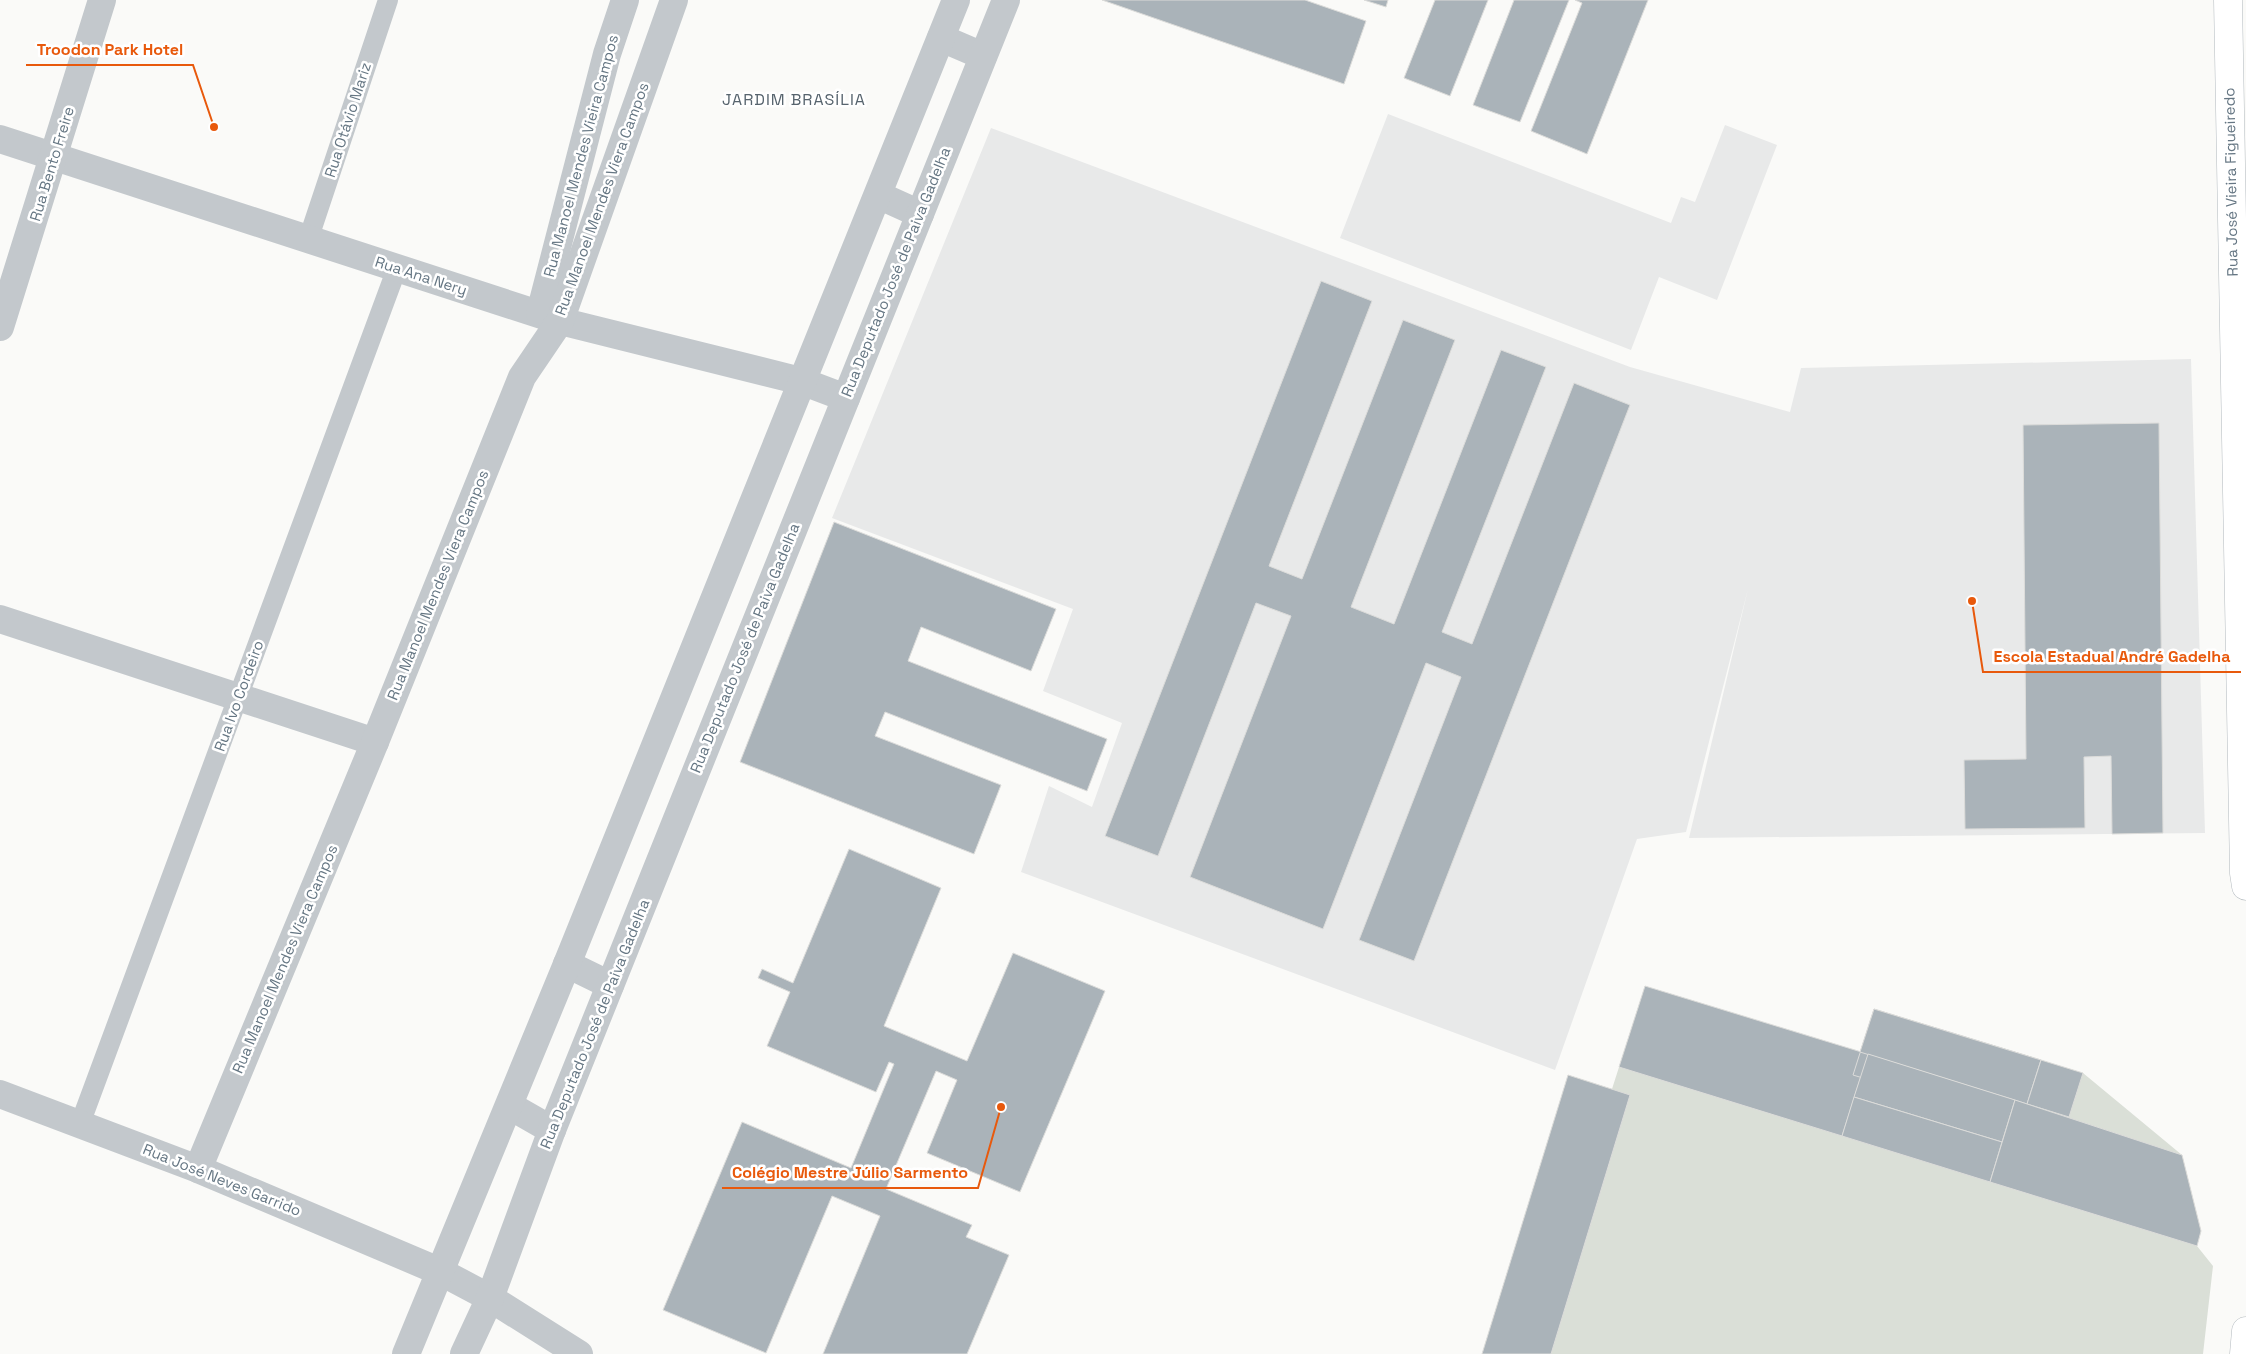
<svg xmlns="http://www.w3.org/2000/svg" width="2246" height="1354" font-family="'Space Grotesk',sans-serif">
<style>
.built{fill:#e8e9e9}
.green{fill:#dadfd7}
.building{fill:#aab3b9;stroke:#dcdcda}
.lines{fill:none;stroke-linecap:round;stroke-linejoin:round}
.secondary-casing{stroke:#b3babf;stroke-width:29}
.lane{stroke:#c3c8cc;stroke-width:20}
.street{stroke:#c3c8cc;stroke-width:28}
.secondary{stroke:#fff;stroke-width:28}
.labels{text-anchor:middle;stroke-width:5;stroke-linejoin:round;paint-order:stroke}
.street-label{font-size:15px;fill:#657683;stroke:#fff}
.neighbourhood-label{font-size:16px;letter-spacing:1px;fill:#57646e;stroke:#fff}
.leader{fill:none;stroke:#e8590c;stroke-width:2}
.callout-dot{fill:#e8590c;stroke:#fff;stroke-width:2}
.callout-label{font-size:16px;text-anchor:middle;font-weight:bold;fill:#e8590c;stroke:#fff;stroke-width:5;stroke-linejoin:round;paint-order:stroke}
</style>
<rect width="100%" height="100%" fill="#fafaf8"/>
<!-- built -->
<g class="built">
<path d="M1388,114L1671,223L1681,197L1695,202L1725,125L1777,145L1717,300L1659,277L1631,350L1340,238Z"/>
<path d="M991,128L1630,367L1790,412L1801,368L2191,359L2205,833L1689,838L1748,589L1686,832L1637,839L1555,1070L1021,872L1049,786L1092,807L1122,723L1043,691L1073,609L832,518Z"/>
</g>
<!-- green -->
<path class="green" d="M1645,986L1860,1052L1874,1009L2083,1073L2182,1155L2201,1231L2197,1246L2213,1266L2203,1354H1482L1568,1075L1612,1089Z"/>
<!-- building -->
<g class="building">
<path d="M1102,0H1305L1366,21L1344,84Z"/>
<path d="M1364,0H1388L1386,7Z"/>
<path d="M1435,0H1488L1450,96L1404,78Z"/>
<path d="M1514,0H1569L1520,122L1473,105Z"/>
<path d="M1575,0H1648L1587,154L1531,131L1582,3Z"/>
<path d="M1321,281L1372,301L1269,566L1302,579L1403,320L1455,340L1351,607L1394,624L1501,350L1546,367L1442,632L1472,644L1574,383L1630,405L1414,961L1359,940L1461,677L1426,663L1323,929L1190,877L1291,616L1256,603L1158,856L1105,836Z"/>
<path d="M2159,423L2163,833L2112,834L2111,756L2084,757L2085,828L1965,829L1964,760L2026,759L2023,425Z"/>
<path d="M834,522L1056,609L1031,671L921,627L908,661L1107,739L1087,791L885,712L875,736L1001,785L974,854L740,762Z"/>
<path d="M849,849L941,888L884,1026L967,1061L1013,953L1105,991L1020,1192L927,1153L957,1080L936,1071L886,1189L972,1225L966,1237L1009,1255L967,1354H823L880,1216L832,1196L766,1353L663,1310L742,1122L851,1168L894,1064L889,1062L876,1092L767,1046L790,992L758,978L762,969L793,983Z"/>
<path d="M1645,986L1868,1054L1842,1136L1619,1067Z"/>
<path d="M1874,1009L2041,1060L2020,1126L1853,1075Z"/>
<path d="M1874,1009L2041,1060L2027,1104L1860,1052Z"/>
<path d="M1868,1054L2015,1100L2002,1142L1854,1097Z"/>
<path d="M2041,1060L2083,1073L2069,1117L2027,1104Z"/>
<path d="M1568,1075L1630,1095L1551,1354H1482Z"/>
<path d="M1854,1097L2002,1142L1990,1182L1842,1136Z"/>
<path d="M2015,1100L2182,1155L2201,1231L2197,1246L1990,1182Z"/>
</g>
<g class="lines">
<defs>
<g id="secondary">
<path d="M2228,0L2244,873L2246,886"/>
<path d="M2244,1354L2246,1331"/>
</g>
</defs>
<!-- secondary casing -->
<use href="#secondary" class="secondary-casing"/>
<!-- lane -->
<g class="lane">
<path d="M308,240L388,0"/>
<path d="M80,1124L397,268"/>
</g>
<!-- street -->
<g class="street">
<path d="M941,38L983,56"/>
<path d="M0,139L560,321L801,381L846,398"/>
<path d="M878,195L920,214"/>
<path d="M540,313L607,54L625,0"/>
<path d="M0,327L102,0"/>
<path d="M0,619L375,742"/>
<path d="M567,964L610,985"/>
<path d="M0,1094L198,1169L441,1272L490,1298L579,1354"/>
<path d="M510,1106L552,1130"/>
<path d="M198,1169L375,742L522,377L560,321L674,0"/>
<path d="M406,1354L567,964L956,0"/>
<path d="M464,1354L490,1298L552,1130L1006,0"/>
</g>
<!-- secondary -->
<use href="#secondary" class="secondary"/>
</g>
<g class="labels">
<!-- street labels -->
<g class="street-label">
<text transform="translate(348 120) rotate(-72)" y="5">Rua Otávio Mariz</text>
<text transform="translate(581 156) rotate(-75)" y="5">Rua Manoel Mendes Vieira Campos</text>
<text transform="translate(52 164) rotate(-73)" y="5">Rua Bento Freire</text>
<text transform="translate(2231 182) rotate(-91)" y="5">Rua José Vieira Figueiredo</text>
<text transform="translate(602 199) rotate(-70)" y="5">Rua Manoel Mendes Viera Campos</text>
<text transform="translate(896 272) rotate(-68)" y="5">Rua Deputado José de Paiva Gadelha</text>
<text transform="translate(421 276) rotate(18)" y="5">Rua Ana Nery</text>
<text transform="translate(438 585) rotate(-68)" y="5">Rua Manoel Mendes Viera Campos</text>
<text transform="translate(745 648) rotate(-68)" y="5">Rua Deputado José de Paiva Gadelha</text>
<text transform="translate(239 696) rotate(-70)" y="5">Rua Ivo Cordeiro</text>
<text transform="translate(285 959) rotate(-67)" y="5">Rua Manoel Mendes Viera Campos</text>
<text transform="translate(595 1024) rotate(-68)" y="5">Rua Deputado José de Paiva Gadelha</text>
<text transform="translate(222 1180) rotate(22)" y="5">Rua José Neves Garrido</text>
</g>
<!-- neighbourhood labels -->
<g class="neighbourhood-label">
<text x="794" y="105">JARDIM BRASÍLIA</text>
</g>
</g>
<!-- callouts -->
<path class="leader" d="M214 127L193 65H26M1972 601L1983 672H2241M1001 1107L978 1188H722"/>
<g class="callout-dot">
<circle cx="214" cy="127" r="5"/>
<circle cx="1972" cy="601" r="5"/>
<circle cx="1001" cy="1107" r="5"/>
</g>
<g class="callout-label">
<text x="110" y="55">Troodon Park Hotel</text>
<text x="2112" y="662">Escola Estadual André Gadelha</text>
<text x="850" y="1178">Colégio Mestre Júlio Sarmento</text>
</g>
</svg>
